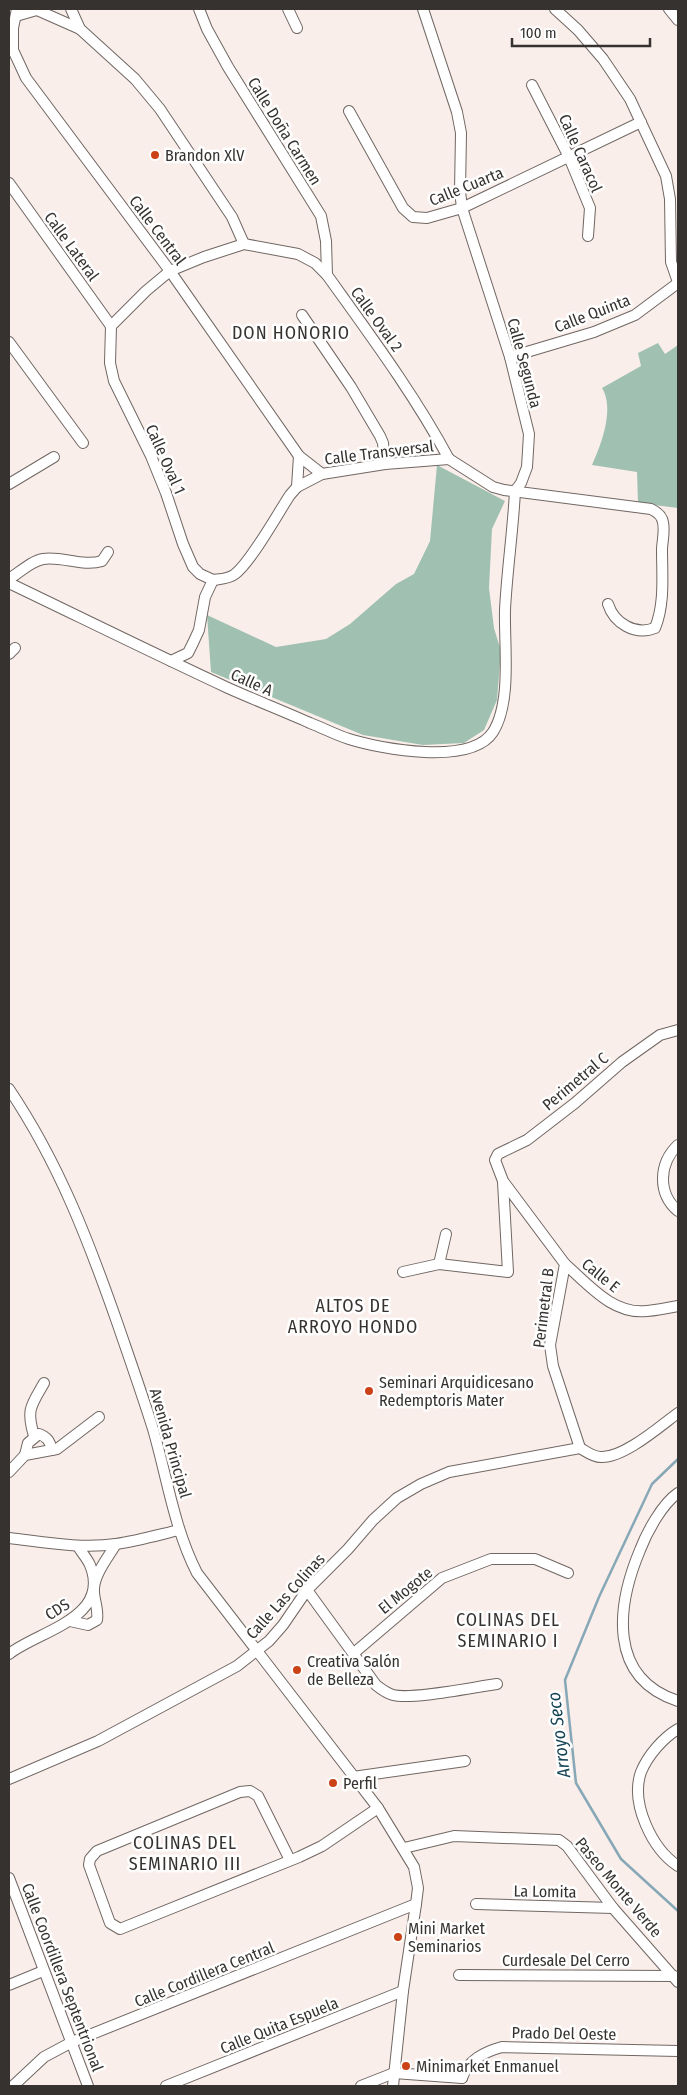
<svg xmlns="http://www.w3.org/2000/svg" width="687" height="2095" font-family="'Fira Sans Condensed',sans-serif">
<style>
.forest{fill:#a0c1b1}
.lines{fill:none;stroke-linecap:round;stroke-linejoin:round}
.stream{stroke:#87a8b7;stroke-width:2.5}
.minor-casing{stroke:#706763;stroke-width:12}
.minor{stroke:#fff;stroke-width:10}
.poi-dot{fill:#cb4217;stroke:#fefefe;stroke-width:2}
.labels{text-anchor:middle;stroke-width:5;stroke-linejoin:round;paint-order:stroke}
.street-label{font-size:16px;fill:#363230;stroke:#fefefe}
.poi-label{font-size:16px;fill:#363230;stroke:#fefefe;text-anchor:start}
.neighbourhood-label{font-size:18px;letter-spacing:1px;fill:#363230;stroke:#fefefe}
.water-label{font-size:18px;font-style:italic;fill:#154455;stroke:#fefefe}
</style>
<rect width="100%" height="100%" fill="#faeeea"/>
<!-- forest -->
<g class="forest">
<path d="M658,343L665,354L678,345V508L638,503L637,472L592,465C601,445 615,409 602,388L641,366L638,353Z"/>
<path d="M437,465L505,501L492,529L489,588L494,628L501,651L497,700L484,730L464,743L423,745L363,735L211,672L207,615L276,647L326,639L350,624L396,584L414,574L430,541Z"/>
</g>
<g class="lines">
<!-- stream -->
<path class="stream" d="M678,1459L652,1484L599,1597L565,1680L576,1783L621,1859L678,1911"/>
<defs>
<g id="minor">
<path d="M17,9L13,28V50L26,78L170,271L299,456L322,474"/>
<path d="M71,9L80,29L135,79L160,109L232,217L244,244"/>
<path d="M199,9L207,29L228,67L321,216L326,241L327,275"/>
<path d="M288,9L297,28"/>
<path d="M555,9L578,30L603,59L630,99L666,176L670,199L671,262L678,282"/>
<path d="M669,9L678,20"/>
<path d="M37,10L80,29"/>
<path d="M16,16L40,9"/>
<path d="M532,85L569,157L590,208L588,236"/>
<path d="M349,111L403,208L413,217L427,218L462,208L641,122"/>
<path d="M9,183L111,326"/>
<path d="M302,315L351,387L380,436L383,443L385,464"/>
<path d="M9,342L83,443"/>
<path d="M510,357L594,332L635,315L678,283"/>
<path d="M449,459L493,487L504,490L651,509C655,511 660,514 662,519C666,528 662,541 662,550C662,575 665,604 655,628C635,636 614,623 608,604"/>
<path d="M9,484L54,457"/>
<path d="M297,487L299,456"/>
<path d="M9,579C19,573 31,561 43,559C62,556 83,567 102,561L108,552"/>
<path d="M213,580C220,579 229,579 235,574C251,562 278,513 290,495L297,487L322,474L385,464L449,459"/>
<path d="M9,583C82,618 155,654 228,688C255,700 283,711 310,723C323,728 336,735 349,739C381,749 471,766 493,732C512,702 504,644 505,610C507,570 513,531 515,491L521,483L527,467L529,434L510,357L462,208L460,191L461,133L457,112L423,9"/>
<path d="M9,654L15,648"/>
<path d="M171,661L188,653L193,643L199,630L205,597L213,580L200,574L193,567L183,544L166,493L151,456L114,381L110,363L111,326L146,291L170,271L204,257L244,244L298,254L315,263L327,275C370,335 414,394 449,459"/>
<path d="M9,1089C59,1163 89,1242 118,1325C130,1360 142,1394 153,1429C167,1477 174,1528 197,1573L378,1808L414,1867L418,1888L416,1904L403,1991L393,2086"/>
<path d="M678,1145C659,1163 657,1193 678,1211"/>
<path d="M439,1264L446,1234"/>
<path d="M565,1264C589,1285 613,1315 647,1311C658,1310 668,1308 678,1306"/>
<path d="M403,1272L439,1264L508,1272L503,1182"/>
<path d="M34,1436C26,1409 31,1406 44,1383"/>
<path d="M580,1448L553,1366L550,1345L565,1264L503,1181L495,1160L498,1154L527,1140L575,1103L622,1062L660,1035L678,1030"/>
<path d="M580,1448C587,1452 593,1457 601,1457C624,1458 660,1426 678,1413"/>
<path d="M25,1455L28,1443L39,1434C47,1437 50,1441 52,1450"/>
<path d="M9,1472L25,1455L57,1449L99,1417"/>
<path d="M678,1493C662,1504 647,1532 640,1550C617,1605 607,1678 678,1701"/>
<path d="M9,1538C44,1542 80,1549 116,1544C137,1541 158,1535 179,1530"/>
<path d="M307,1590L376,1685C381,1689 386,1693 393,1695C412,1700 474,1687 497,1684"/>
<path d="M70,1621L88,1625L97,1620C99,1608 93,1599 94,1588C95,1573 109,1556 116,1544"/>
<path d="M354,1653L442,1578L491,1559H535L568,1573"/>
<path d="M9,1654C38,1631 112,1618 90,1565C87,1558 81,1552 78,1546"/>
<path d="M678,1729C663,1738 648,1755 641,1772C630,1803 652,1849 678,1866"/>
<path d="M353,1777L465,1761"/>
<path d="M9,1779L98,1741L237,1666L269,1641L283,1625L307,1590L348,1549L373,1520L397,1498L421,1484L449,1472L580,1448"/>
<path d="M404,1848L454,1836L559,1840L567,1846L613,1908L678,1982"/>
<path d="M290,1860L258,1796L250,1791L240,1792L97,1851L90,1859L89,1865L110,1923L120,1929L299,1857L322,1846L378,1808"/>
<path d="M9,1878L88,2086"/>
<path d="M476,1904L613,1908"/>
<path d="M459,1975L674,1976"/>
<path d="M9,1985L43,1971"/>
<path d="M462,2078C468,2060 484,2052 502,2047L678,2051"/>
<path d="M13,2086L44,2057L72,2042L416,1904"/>
<path d="M166,2086L403,1991"/>
<path d="M361,2086L394,2073L462,2078"/>
</g>
</defs>
<!-- minor casing -->
<use href="#minor" class="minor-casing"/>
<!-- minor -->
<use href="#minor" class="minor"/>
</g>
<!-- markers -->
<g class="poi-dot">
<circle cx="155" cy="155" r="5"/>
<circle cx="369" cy="1391" r="5"/>
<circle cx="297" cy="1670" r="5"/>
<circle cx="333" cy="1783" r="5"/>
<circle cx="398" cy="1937" r="5"/>
<circle cx="406" cy="2066" r="5"/>
</g>
<g class="labels">
<!-- street labels -->
<g class="street-label">
<text transform="translate(285 131) rotate(58)" y="6">Calle Doña Carmen</text>
<text transform="translate(581 153) rotate(66)" y="6">Calle Caracol</text>
<text transform="translate(466 186) rotate(-22)" y="6">Calle Cuarta</text>
<text transform="translate(158 230) rotate(53)" y="6">Calle Central</text>
<text transform="translate(72 246) rotate(54)" y="6">Calle Lateral</text>
<text transform="translate(592 313) rotate(-21)" y="6">Calle Quinta</text>
<text transform="translate(377 319) rotate(54)" y="6">Calle Oval 2</text>
<text transform="translate(525 363) rotate(75)" y="6">Calle Segunda</text>
<text transform="translate(379 452) rotate(-7)" y="6">Calle Transversal</text>
<text transform="translate(166 459) rotate(66)" y="6">Calle Oval 1</text>
<text transform="translate(252 682) rotate(24)" y="6">Calle A</text>
<text transform="translate(575 1081) rotate(-40)" y="6">Perimetral C</text>
<text transform="translate(601 1275) rotate(39)" y="6">Calle E</text>
<text transform="translate(543 1308) rotate(-83)" y="6">Perimetral B</text>
<text transform="translate(171 1443) rotate(74)" y="6">Avenida Principal</text>
<text transform="translate(405 1590) rotate(-39)" y="6">El Mogote</text>
<text transform="translate(285 1596) rotate(-48)" y="6">Calle Las Colinas</text>
<text transform="translate(57 1609) rotate(-32)" y="6">CDS</text>
<text transform="translate(619 1887) rotate(50)" y="6">Paseo Monte Verde</text>
<text transform="translate(545 1891) rotate(1)" y="6">La Lomita</text>
<text x="566" y="1966">Curdesale Del Cerro</text>
<text transform="translate(204 1974) rotate(-22)" y="6">Calle Cordillera Central</text>
<text transform="translate(63 1977) rotate(69)" y="6">Calle Coordillera Septentrional</text>
<text transform="translate(279 2025) rotate(-22)" y="6">Calle Quita Espuela</text>
<text transform="translate(564 2033) rotate(1)" y="6">Prado Del Oeste</text>
</g>
<!-- poi labels -->
<g class="poi-label">
<text x="165" y="161">Brandon XlV</text>
<text x="379" y="1388">Seminari Arquidicesano<tspan x="379" dy="18">Redemptoris Mater</tspan></text>
<text x="307" y="1667">Creativa Salón<tspan x="307" dy="18">de Belleza</tspan></text>
<text x="343" y="1789">Perfil</text>
<text x="408" y="1934">Mini Market<tspan x="408" dy="18">Seminarios</tspan></text>
<text x="416" y="2072">Minimarket Enmanuel</text>
</g>
<!-- neighbourhood labels -->
<g class="neighbourhood-label">
<text x="291" y="339">DON HONORIO</text>
<text x="353" y="1312">ALTOS DE<tspan x="353" dy="21">ARROYO HONDO</tspan></text>
<text x="508" y="1626">COLINAS DEL<tspan x="508" dy="21">SEMINARIO I</tspan></text>
<text x="185" y="1849">COLINAS DEL<tspan x="185" dy="21">SEMINARIO III</tspan></text>
</g>
<!-- water labels -->
<g class="water-label">
<text transform="translate(559 1735) rotate(-97)" y="6">Arroyo Seco</text>
</g>
</g>
<!-- border -->
<rect width="687" height="2095" fill="none" stroke="#363230" stroke-width="20"/>
<!-- scale -->
<path d="M512 38v8h138v-8" fill="none" stroke="#363230" stroke-width="2.5"/>
<text x="520" y="38" font-size="15" fill="#363230" stroke="#fefefe" stroke-width="4" paint-order="stroke">100 m</text>
</svg>
